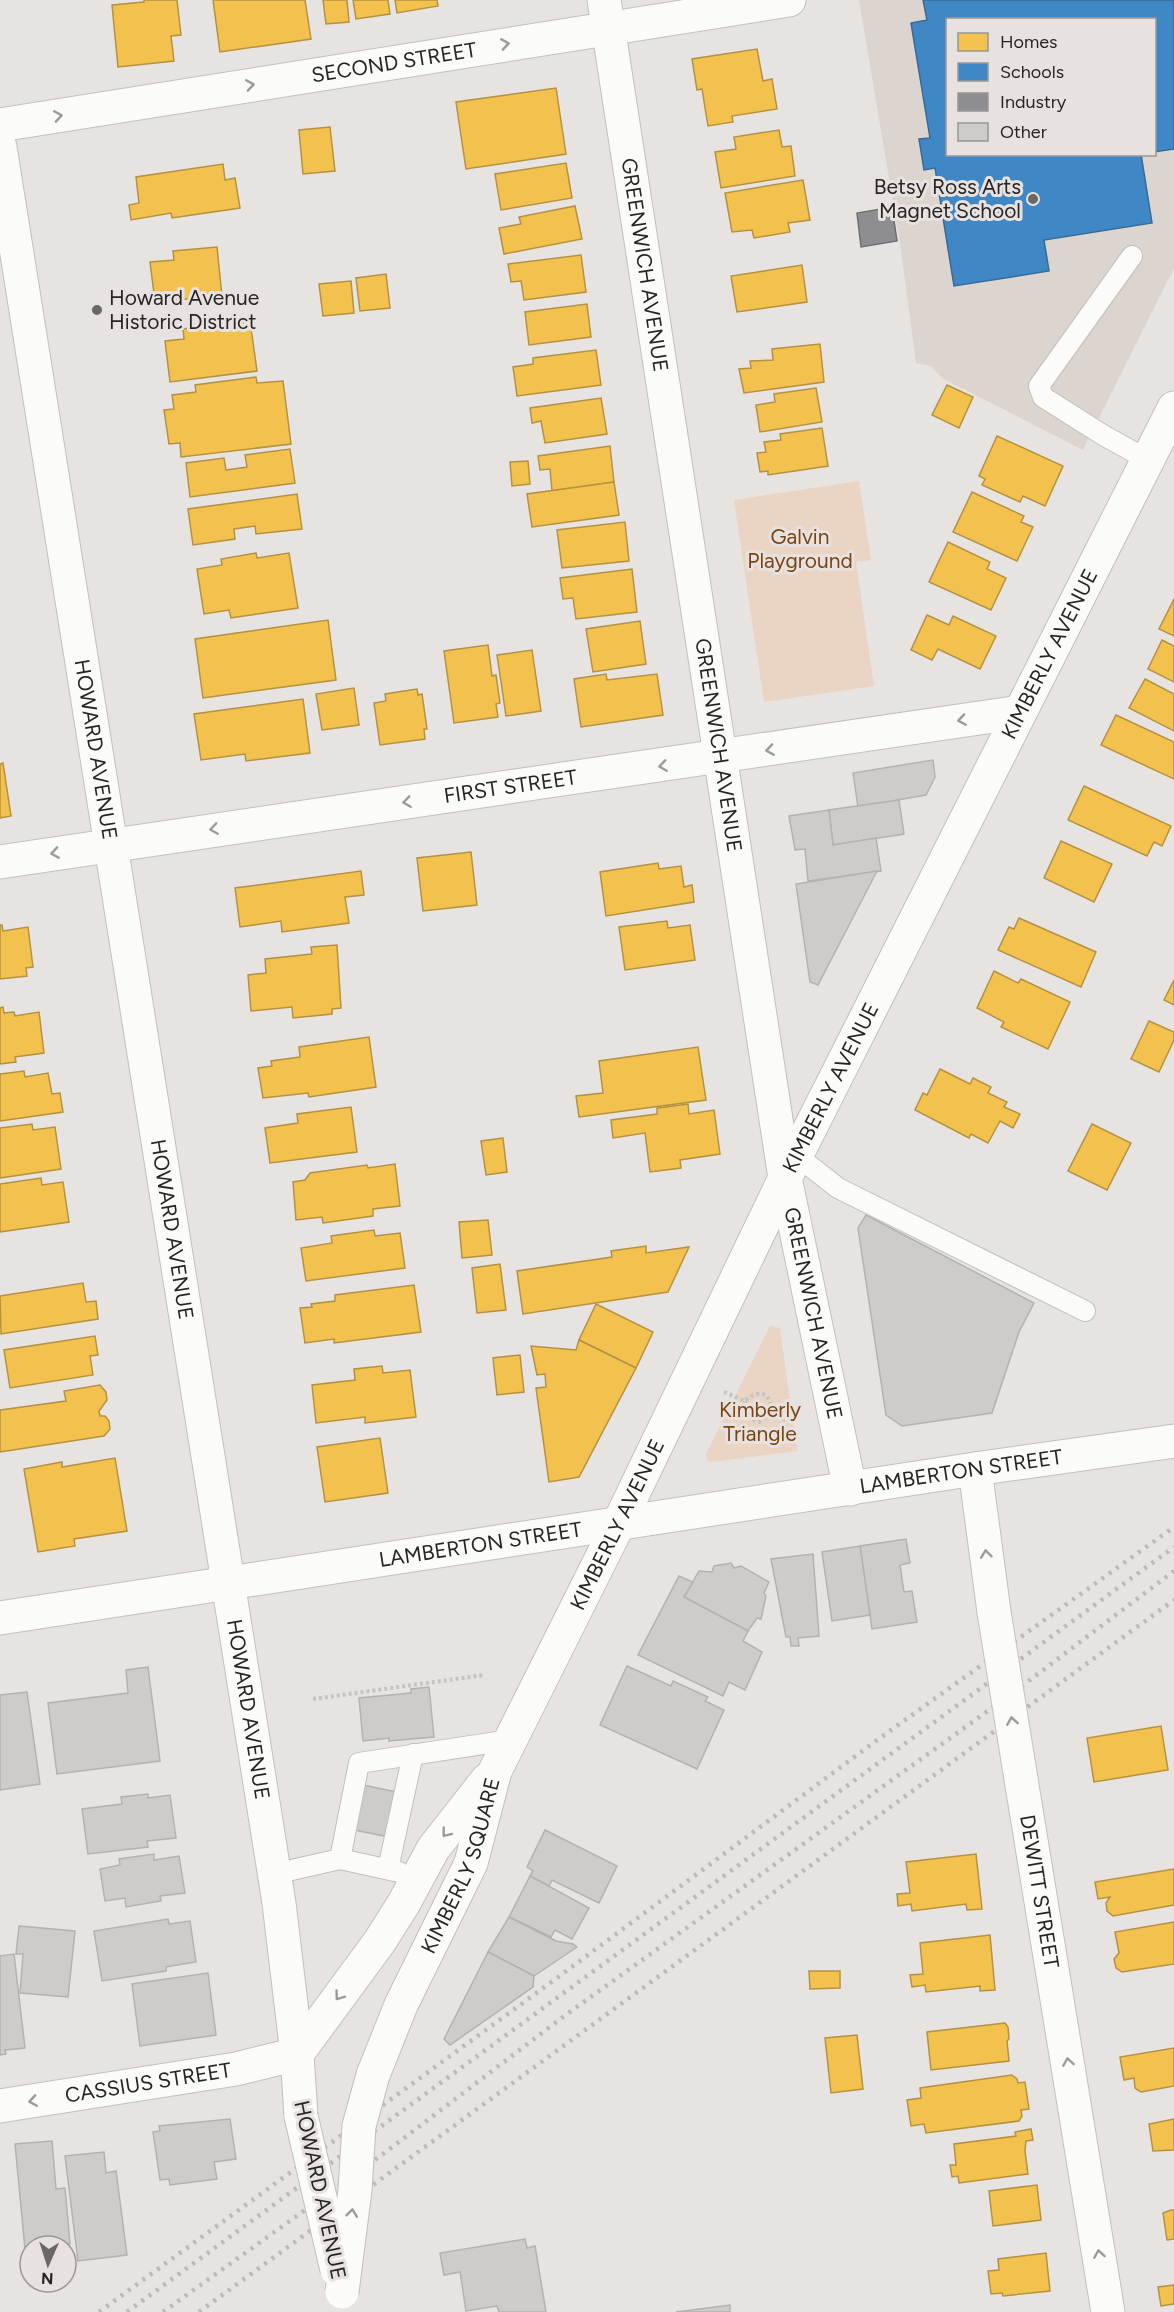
<svg xmlns="http://www.w3.org/2000/svg" width="1174" height="2312" font-family="Figtree,sans-serif">
<style>
.built{fill:#dbd4cf;fill-rule:evenodd}
.green{fill:#ead4c3}
.homes{fill:#f2c14e;stroke:#b59241;stroke-width:1.5}
.schools{fill:#3f88c5;stroke:#386a95;stroke-width:1.5}
.industry{fill:#8d8d92;stroke:#6e6e71;stroke-width:1.5}
.building{fill:#cecccb;stroke:#b4b2b0;stroke-width:1.5}
.lines{fill:none;stroke-linecap:round;stroke-linejoin:round}
.service-casing{stroke:#c2bfbe;stroke-width:22}
.minor-casing{stroke:#c2bfbe;stroke-width:35}
.secondary-casing{stroke:#c2bfbe;stroke-width:35}
.path{stroke:#c4c4c3;stroke-width:4;stroke-dasharray:3 3;stroke-linecap:butt}
.service{stroke:#fbfbfa;stroke-width:20}
.minor{stroke:#fbfbfa;stroke-width:33}
.secondary{stroke:#fbfbfa;stroke-width:33}
.rail{stroke:#bbbaba;stroke-width:4.5;stroke-dasharray:3 6;stroke-linecap:butt}
.minor-bridge-casing{stroke:#c2bfbe;stroke-width:35;stroke-linecap:butt}
.secondary-bridge-casing{stroke:#c2bfbe;stroke-width:35;stroke-linecap:butt}
.minor-bridge{stroke:#fbfbfa;stroke-width:33}
.secondary-bridge{stroke:#fbfbfa;stroke-width:33}
.oneway{stroke:#9c9b9a}
.poi-dot{fill:#6a6866;stroke:#e7e2e0;stroke-width:2}
.labels{text-anchor:middle;stroke-width:6;stroke-linejoin:round;paint-order:stroke}
.street-label{font-size:21px;fill:#272524;stroke:#e7e2e0}
.poi-label{font-size:21px;fill:#272524;stroke:#e7e2e0;text-anchor:end}
.park-label{font-size:21px;fill:#7d450e;stroke:#e7e2e0}
</style>
<rect width="100%" height="100%" fill="#e6e3e1"/>
<!-- built -->
<path class="built" d="M859,0H1174V268L1083,450L942,378L931,366L916,363L900,243ZM948,20H1154V154H948Z"/>
<!-- green -->
<g class="green">
<path d="M859,481L871,560L856,562L874,686L764,702L734,500Z"/>
<path d="M770,1326L780,1328L797,1451L712,1462L707,1460L706,1454Z"/>
</g>
<!-- homes -->
<g class="homes">
<path d="M144,0H177L181,35L171,36L174,61L118,67L112,5L144,2Z"/>
<path d="M213,0H305L311,39L220,52Z"/>
<path d="M323,0H347L349,22L326,24Z"/>
<path d="M353,0H388L390,14L356,19Z"/>
<path d="M395,0H437L438,6L397,13Z"/>
<path d="M757,49L763,81L772,79L777,109L732,116L733,122L708,126L702,89L697,90L692,59Z"/>
<path d="M556,88L566,154L466,169L456,102Z"/>
<path d="M330,127L335,171L303,174L299,130Z"/>
<path d="M779,130L782,147L791,146L795,176L721,188L715,152L736,149L734,137Z"/>
<path d="M566,163L572,198L501,210L495,174Z"/>
<path d="M223,164L225,180L235,178L240,208L172,218L171,213L131,220L129,205L139,203L136,177Z"/>
<path d="M803,180L810,220L788,223L790,232L754,238L752,230L732,232L725,193Z"/>
<path d="M575,206L582,239L504,254L499,228L521,224L519,217Z"/>
<path d="M217,247L222,296L155,302L150,262L174,260L173,251Z"/>
<path d="M581,255L586,292L524,300L521,281L511,282L508,264Z"/>
<path d="M802,265L807,302L737,312L731,276Z"/>
<path d="M386,274L390,308L360,311L356,278Z"/>
<path d="M351,281L354,313L323,316L319,284Z"/>
<path d="M587,304L591,337L529,345L525,312Z"/>
<path d="M244,321V329L251,328L257,371L170,382L165,341L184,339L183,329Z"/>
<path d="M820,344L824,382L744,393L739,369L751,368L750,361L773,360L772,349Z"/>
<path d="M596,350L601,385L517,396L513,367L533,364V358Z"/>
<path d="M256,377L257,383L283,381L291,444L181,457L180,443L169,444L164,410L174,409L172,395L196,392L195,385Z"/>
<path d="M947,385L973,397L959,428L932,415Z"/>
<path d="M816,388L822,422L760,432L756,405L775,402L774,394Z"/>
<path d="M601,398L607,434L545,443L541,421L532,423L530,408Z"/>
<path d="M822,428L828,466L768,475V471L760,472L757,453L766,452L764,442L781,440L780,434Z"/>
<path d="M997,436L1063,466L1045,506L1023,496L1020,502L982,485L985,479L979,476Z"/>
<path d="M610,446L614,482L552,491L550,469L540,470L538,456Z"/>
<path d="M290,449L295,483L190,497L186,463L224,458L226,470L247,467L245,455Z"/>
<path d="M528,461L530,484L512,486L510,462Z"/>
<path d="M614,482L619,515L532,527L527,494Z"/>
<path d="M972,492L1024,516L1021,522L1033,527L1017,561L953,532Z"/>
<path d="M297,494L302,529L256,534L255,526L234,529L235,539L193,545L188,509Z"/>
<path d="M625,522L629,561L562,568L557,530Z"/>
<path d="M948,542L990,562L987,569L1006,578L991,610L929,582Z"/>
<path d="M256,553L257,558L289,553L298,608L231,618L229,610L204,614L197,569L222,565L221,559Z"/>
<path d="M632,569L637,612L576,619L573,598L563,599L560,578Z"/>
<path d="M1174,599V636L1159,629Z"/>
<path d="M927,615L949,625L953,616L996,636L980,669L938,649L932,660L911,650Z"/>
<path d="M328,620L336,680L203,698L195,639Z"/>
<path d="M640,621L646,664L593,672L586,629Z"/>
<path d="M1162,640L1174,646V682L1148,669Z"/>
<path d="M488,645L492,676L496,675L500,703L496,704L498,717L454,723L444,651Z"/>
<path d="M532,650L541,711L506,716L497,655Z"/>
<path d="M606,674L607,680L657,674L663,715L581,727L574,679Z"/>
<path d="M1145,679L1174,694V731L1129,708Z"/>
<path d="M354,688L359,725L322,730L316,694Z"/>
<path d="M417,689L418,695L422,694L427,729H424L425,739L380,745L374,703L386,701L385,694Z"/>
<path d="M303,699L310,753L246,761L245,754L201,760L194,714Z"/>
<path d="M1116,715L1174,742V779L1101,745Z"/>
<path d="M3,763L11,816L0,818V764Z"/>
<path d="M1084,786L1171,826L1162,846L1154,842L1147,856L1068,820Z"/>
<path d="M1061,841L1112,864L1094,902L1044,878Z"/>
<path d="M471,852L477,905L423,911L417,858Z"/>
<path d="M658,863L659,869L681,866L684,887L692,885L694,902L606,916L600,872Z"/>
<path d="M361,871L364,895L345,897L349,923L282,932L281,921L240,927L235,888Z"/>
<path d="M1019,918L1096,952L1081,987L998,950L1009,927L1014,929Z"/>
<path d="M667,921L668,928L690,925L695,960L625,970L619,927Z"/>
<path d="M0,925H2L3,931L28,927L33,967L26,968L27,976L0,979Z"/>
<path d="M337,945L341,1008L332,1009V1014L293,1018L292,1007L251,1011L248,975L266,973L265,959L312,954L311,947Z"/>
<path d="M994,971L1018,983L1021,979L1070,1002L1048,1049L1001,1027L1004,1022L977,1008Z"/>
<path d="M1174,980V1005L1164,1000Z"/>
<path d="M3,1007L4,1013L14,1012L15,1016L39,1012L44,1053L15,1057L16,1062L0,1064V1008Z"/>
<path d="M1149,1021L1174,1032V1040L1159,1072L1131,1059Z"/>
<path d="M369,1037L376,1087L309,1097L308,1093L263,1098L258,1068L272,1066L271,1061L300,1057L299,1047Z"/>
<path d="M698,1047L706,1100L579,1117L576,1096L603,1093L599,1061Z"/>
<path d="M940,1069L970,1084L973,1078L991,1087L988,1093L1007,1102L1004,1107L1020,1114L1013,1128L1000,1121L988,1143L971,1134L969,1138L915,1110L923,1093L927,1095Z"/>
<path d="M24,1071L25,1077L48,1073L52,1094L60,1093L63,1112L0,1121V1074Z"/>
<path d="M688,1104L689,1114L714,1110L720,1154L680,1160L681,1168L650,1172L645,1133L613,1138L611,1120L657,1114V1108Z"/>
<path d="M351,1107L357,1152L270,1163L265,1128L298,1123L297,1114Z"/>
<path d="M32,1124L33,1130L55,1127L61,1169L0,1178V1128Z"/>
<path d="M1092,1124L1131,1143L1107,1190L1068,1171Z"/>
<path d="M503,1138L507,1172L486,1175L481,1141Z"/>
<path d="M395,1164L400,1206L373,1209V1216L323,1223L322,1217L296,1220L293,1182L305,1180L310,1173L367,1165L368,1168Z"/>
<path d="M41,1178L42,1185L63,1182L69,1222L0,1232V1184Z"/>
<path d="M488,1220L492,1255L462,1258L459,1222Z"/>
<path d="M374,1230L375,1236L400,1233L405,1268L306,1281L301,1248L332,1243L331,1236Z"/>
<path d="M646,1246V1253L689,1247L668,1292L523,1314L517,1271L612,1257L611,1251Z"/>
<path d="M500,1264L506,1310L477,1313L472,1268Z"/>
<path d="M83,1283L86,1302L96,1301L98,1319L1,1334L0,1296Z"/>
<path d="M414,1285L421,1332L334,1343V1339L305,1343L300,1308L312,1307L311,1304L335,1301V1295Z"/>
<path d="M596,1304L653,1332L636,1368L579,1340Z"/>
<path d="M95,1336L98,1355L90,1356L93,1375L10,1388L4,1350Z"/>
<path d="M579,1340L636,1368L579,1477L549,1482L536,1388L546,1387L545,1374L537,1375L531,1346L576,1350Z"/>
<path d="M520,1355L524,1392L497,1395L493,1358Z"/>
<path d="M382,1366L383,1373L410,1370L416,1417L365,1423V1417L316,1423L312,1385L355,1380L354,1369Z"/>
<path d="M100,1385L106,1392L107,1400L99,1411L100,1416H105L109,1421L110,1429L104,1436L0,1452V1410L66,1401L64,1391Z"/>
<path d="M380,1438L388,1493L325,1502L317,1447Z"/>
<path d="M115,1458L127,1531L74,1539L75,1546L38,1552L24,1469L62,1462V1467Z"/>
<path d="M1161,1726L1168,1770L1094,1782L1087,1738Z"/>
<path d="M976,1854L982,1909L967,1910L966,1904L912,1911L911,1904L898,1906L897,1894L910,1893L906,1862Z"/>
<path d="M1174,1869V1905L1113,1916L1107,1911L1106,1903L1110,1897L1098,1899L1095,1882Z"/>
<path d="M1174,1922V1964L1122,1972L1116,1968L1114,1959L1119,1953L1115,1932Z"/>
<path d="M990,1935L995,1990L980,1991V1986L926,1992L925,1985L912,1987L910,1975L923,1974L920,1943Z"/>
<path d="M809,1971H840V1988L810,1989Z"/>
<path d="M1005,2023L1008,2027L1009,2039L1007,2041L1009,2061L931,2070L927,2032Z"/>
<path d="M857,2035L863,2089L831,2093L825,2038Z"/>
<path d="M1174,2048V2086L1141,2092L1135,2088L1134,2078L1124,2080L1120,2057Z"/>
<path d="M1012,2075L1017,2079L1018,2083L1025,2082L1029,2109L1021,2110L1022,2116L1019,2121L926,2133L924,2124L911,2126L907,2100L921,2098L920,2088Z"/>
<path d="M1174,2119V2150L1153,2151L1149,2124Z"/>
<path d="M1031,2129L1033,2140L1026,2141L1025,2151L1028,2174L959,2183L958,2176L952,2177L950,2165H956L954,2144L1016,2136L1015,2132Z"/>
<path d="M1037,2185L1041,2220L993,2226L989,2191Z"/>
<path d="M1171,2210H1174V2239L1167,2240L1163,2213Z"/>
<path d="M1046,2253L1050,2291L1003,2296L1002,2293L991,2294L988,2271L999,2270L998,2259Z"/>
<path d="M1174,2285V2304L1161,2306L1158,2287Z"/>
</g>
<!-- schools -->
<path class="schools" d="M923,0H1174V149L1154,152V20H948V154H1141L1152,223L1044,240L1049,271L954,286L935,168L924,170L919,139L930,138L911,23L927,20Z"/>
<!-- industry -->
<path class="industry" d="M892,207L897,241L861,247L857,213Z"/>
<!-- building -->
<g class="building">
<path d="M933,760L935,777L926,795L858,807L853,773Z"/>
<path d="M899,800L904,834L833,845L829,810Z"/>
<path d="M829,810L833,845L876,838L881,871L808,881L805,849L795,850L789,816Z"/>
<path d="M877,871L818,985L810,982L796,884Z"/>
<path d="M866,1215L1034,1303L1019,1332L992,1413L902,1426L886,1415L858,1228Z"/>
<path d="M906,1539L910,1563L900,1565L904,1592L912,1591L917,1622L872,1629L860,1546Z"/>
<path d="M860,1546L870,1615L832,1621L822,1552Z"/>
<path d="M813,1554L819,1636L798,1638L799,1646H791L790,1637H786L771,1559Z"/>
<path d="M731,1563L734,1568L741,1566L769,1582L764,1593L766,1596L761,1619L757,1618L748,1631L684,1597L699,1571L712,1572L714,1566Z"/>
<path d="M679,1576L693,1582L684,1597L748,1631L743,1641L762,1652L745,1690L729,1682L723,1696L638,1655Z"/>
<path d="M627,1666L671,1686L673,1681L708,1697L705,1701L724,1710L697,1769L600,1725Z"/>
<path d="M148,1667L160,1761L57,1774L48,1703L128,1693L126,1670Z"/>
<path d="M429,1687L434,1737L389,1741V1738L363,1741L359,1698L411,1693V1689Z"/>
<path d="M27,1692L40,1784L0,1790V1695Z"/>
<path d="M363,1785L402,1793L394,1838L354,1830Z"/>
<path d="M148,1794V1798L170,1795L176,1838L147,1841L148,1847L88,1854L82,1809L122,1804L121,1797Z"/>
<path d="M545,1830L617,1866L599,1903L552,1880L549,1886L530,1876L533,1871L527,1867Z"/>
<path d="M154,1854V1860L179,1856L185,1893L160,1896L161,1901L126,1907L125,1898L105,1901L100,1869L120,1865L119,1859Z"/>
<path d="M530,1876L589,1908L572,1939L555,1930L551,1937L509,1917Z"/>
<path d="M509,1917L556,1941L573,1944L577,1947L534,1976L488,1952Z"/>
<path d="M168,1919L169,1924L190,1921L196,1962L166,1967V1971L102,1981L94,1931Z"/>
<path d="M19,1926L75,1931L68,1997L20,1993L23,1954H16Z"/>
<path d="M488,1952L534,1976L533,1987L450,2045L444,2039Z"/>
<path d="M14,1954L25,2048L5,2050L6,2054L0,2055V1956Z"/>
<path d="M208,1973L216,2035L140,2046L132,1984Z"/>
<path d="M230,2119L236,2159L214,2162L217,2179L170,2185L169,2179L160,2180L153,2132L160,2131L159,2126Z"/>
<path d="M52,2141L56,2189L65,2188L70,2244L30,2246V2248L25,2249L15,2144Z"/>
<path d="M104,2152L106,2173L116,2171L127,2255L78,2261L65,2156Z"/>
<path d="M525,2239L527,2248L535,2246L546,2312H499L497,2306L466,2311L460,2272L444,2275L440,2253Z"/>
<path d="M730,2305V2312H676Z"/>
</g>
<g class="lines">
<defs>
<g id="service">
<path d="M1132,256L1039,386L1043,397L1103,435L1148,460"/>
<path d="M797,1156L838,1188L1085,1311"/>
<path d="M340,1859L399,1872"/>
<path d="M388,1869L413,1754"/>
<path d="M274,1874L340,1859L359,1763L510,1740"/>
</g>
<g id="minor">
<path id="s1" d="M604,0L785,1178L850,1489"/>
<path id="s2" d="M0,125L789,0"/>
<path id="s3" d="M0,862C340,809 680,764 1020,712"/>
<path d="M975,1469L994,1612"/>
<path id="s4" d="M0,1618L975,1469L1174,1441"/>
<path id="s5" d="M1021,1779L1108,2312"/>
<path id="s6" d="M0,2106L236,2069L297,2054"/>
</g>
<g id="secondary">
<path id="s7" d="M0,147L279,1903L297,2054L301,2116"/>
<path d="M297,2054L380,1941L404,1903L433,1849L487,1780"/>
<path id="s8" d="M373,2075L401,2005L471,1863L495,1771L618,1525L785,1178L1174,408"/>
</g>
</defs>
<!-- service casing -->
<use href="#service" class="service-casing"/>
<!-- minor casing -->
<use href="#minor" class="minor-casing"/>
<!-- secondary casing -->
<use href="#secondary" class="secondary-casing"/>
<!-- path -->
<g class="path">
<path d="M724,1392L745,1401C760,1387 773,1394 771,1414L759,1422L750,1419L744,1408L745,1401"/>
<path d="M771,1414L788,1420L800,1419"/>
<path d="M313,1699L484,1675"/>
</g>
<!-- service -->
<use href="#service" class="service"/>
<!-- minor -->
<use href="#minor" class="minor"/>
<!-- secondary -->
<use href="#secondary" class="secondary"/>
<!-- rail -->
<g class="rail">
<path d="M99,2312L542,1989L880,1738L1174,1527"/>
<path d="M127,2312L1174,1547"/>
<path d="M163,2312L383,2154L563,2017L1014,1692L1174,1571"/>
<path d="M199,2312L1174,1600"/>
</g>
<defs>
<path id="minor-bridge" d="M994,1612L1021,1779"/>
<g id="secondary-bridge">
<path d="M301,2116L337,2270"/>
<path d="M342,2292L355,2190L359,2126L373,2075"/>
</g>
</defs>
<!-- minor-bridge casing -->
<use href="#minor-bridge" class="minor-bridge-casing"/>
<!-- secondary-bridge casing -->
<use href="#secondary-bridge" class="secondary-bridge-casing"/>
<!-- minor-bridge -->
<use href="#minor-bridge" class="minor-bridge"/>
<!-- secondary-bridge -->
<use href="#secondary-bridge" class="secondary-bridge"/>
</g>
<!-- one-way arrows -->
<defs><path id="oneway-chevron" d="M-2-3.5L2.5 0L-2 3.5" fill="none" stroke-width="1.6" stroke-linecap="round" stroke-linejoin="round" transform="scale(1.5)"/></defs>
<g class="oneway">
<use href="#oneway-chevron" transform="translate(505 44) rotate(-9)"/>
<use href="#oneway-chevron" transform="translate(250 85) rotate(-9)"/>
<use href="#oneway-chevron" transform="translate(58 116) rotate(-9)"/>
<use href="#oneway-chevron" transform="translate(962 720) rotate(171)"/>
<use href="#oneway-chevron" transform="translate(770 750) rotate(171)"/>
<use href="#oneway-chevron" transform="translate(663 766) rotate(172)"/>
<use href="#oneway-chevron" transform="translate(407 802) rotate(172)"/>
<use href="#oneway-chevron" transform="translate(214 829) rotate(172)"/>
<use href="#oneway-chevron" transform="translate(55 853) rotate(171)"/>
<use href="#oneway-chevron" transform="translate(986 1554) rotate(-97)"/>
<use href="#oneway-chevron" transform="translate(1012 1721) rotate(-99)"/>
<use href="#oneway-chevron" transform="translate(446 1833) rotate(128)"/>
<use href="#oneway-chevron" transform="translate(339 1996) rotate(126)"/>
<use href="#oneway-chevron" transform="translate(1068 2062) rotate(-99)"/>
<use href="#oneway-chevron" transform="translate(33 2101) rotate(171)"/>
<use href="#oneway-chevron" transform="translate(352 2213) rotate(-83)"/>
<use href="#oneway-chevron" transform="translate(1099 2254) rotate(-99)"/>
</g>
<!-- markers -->
<g class="poi-dot">
<circle cx="1033" cy="199" r="6"/>
<circle cx="97" cy="310" r="6"/>
</g>
<g class="labels">
<!-- street labels -->
<g class="street-label">
<text dy="7" stroke="none"><textPath href="#s2" startOffset="399">SECOND STREET</textPath></text>
<text dy="7" stroke="none"><textPath href="#s1" startOffset="268">GREENWICH AVENUE</textPath></text>
<text dy="7" stroke="none"><textPath href="#s8" startOffset="1576">KIMBERLY AVENUE</textPath></text>
<text dy="7" stroke="none"><textPath href="#s1" startOffset="754">GREENWICH AVENUE</textPath></text>
<text dy="7" stroke="none"><textPath href="#s7" startOffset="610">HOWARD AVENUE</textPath></text>
<text dy="7" stroke="none"><textPath href="#s3" startOffset="516">FIRST STREET</textPath></text>
<text dy="7" stroke="none"><textPath href="#s8" startOffset="1090">KIMBERLY AVENUE</textPath></text>
<text dy="7" stroke="none"><textPath href="#s7" startOffset="1096">HOWARD AVENUE</textPath></text>
<text dy="7" stroke="none"><textPath href="#s1" startOffset="1330">GREENWICH AVENUE</textPath></text>
<text dy="7" stroke="none"><textPath href="#s4" startOffset="972">LAMBERTON STREET</textPath></text>
<text dy="7" stroke="none"><textPath href="#s8" startOffset="604">KIMBERLY AVENUE</textPath></text>
<text dy="7" stroke="none"><textPath href="#s4" startOffset="486">LAMBERTON STREET</textPath></text>
<text dy="7" stroke="none"><textPath href="#s7" startOffset="1582">HOWARD AVENUE</textPath></text>
<text dy="7" stroke="none"><textPath href="#s8" startOffset="228">KIMBERLY SQUARE</textPath></text>
<text dy="7" stroke="none"><textPath href="#s5" startOffset="114">DEWITT STREET</textPath></text>
<text dy="7" stroke="none"><textPath href="#s6" startOffset="150">CASSIUS STREET</textPath></text>
<text transform="translate(320 2190) rotate(78)" y="7">HOWARD AVENUE</text>
</g>
<!-- poi labels -->
<g class="poi-label">
<text x="1021" y="194">Betsy Ross Arts<tspan x="1021" dy="24">Magnet School</tspan></text>
<text x="109" y="305" text-anchor="start">Howard Avenue<tspan x="109" dy="24">Historic District</tspan></text>
</g>
<!-- park labels -->
<g class="park-label">
<text x="800" y="544">Galvin<tspan x="800" dy="24">Playground</tspan></text>
<text x="760" y="1417">Kimberly<tspan x="760" dy="24">Triangle</tspan></text>
</g>
</g>
<!-- legend -->
<rect x="946" y="18" width="210" height="138" fill="#e7e2e0" stroke="#9a9695" stroke-width="1.5"/>
<rect x="958" y="33" width="30" height="18" fill="#f2c14e" stroke="#9a9695" stroke-width="1.5"/>
<text x="1000" y="48" font-size="18" fill="#272524">Homes</text>
<rect x="958" y="63" width="30" height="18" fill="#3f88c5" stroke="#9a9695" stroke-width="1.5"/>
<text x="1000" y="78" font-size="18" fill="#272524">Schools</text>
<rect x="958" y="93" width="30" height="18" fill="#8d8d92" stroke="#9a9695" stroke-width="1.5"/>
<text x="1000" y="108" font-size="18" fill="#272524">Industry</text>
<rect x="958" y="123" width="30" height="18" fill="#cecccb" stroke="#9a9695" stroke-width="1.5"/>
<text x="1000" y="138" font-size="18" fill="#272524">Other</text>
<!-- north arrow -->
<g transform="translate(48 2264) rotate(183)"><circle r="28" fill="#e7e2e0" stroke="#9a9695" stroke-width="1.5"/>
<path d="M0-4.5L10 22L0 15L-10 22Z" fill="#6a6866"/>
<text y="-9" font-size="16" font-weight="bold" text-anchor="middle" fill="#272524">N</text>
</g>
</svg>
